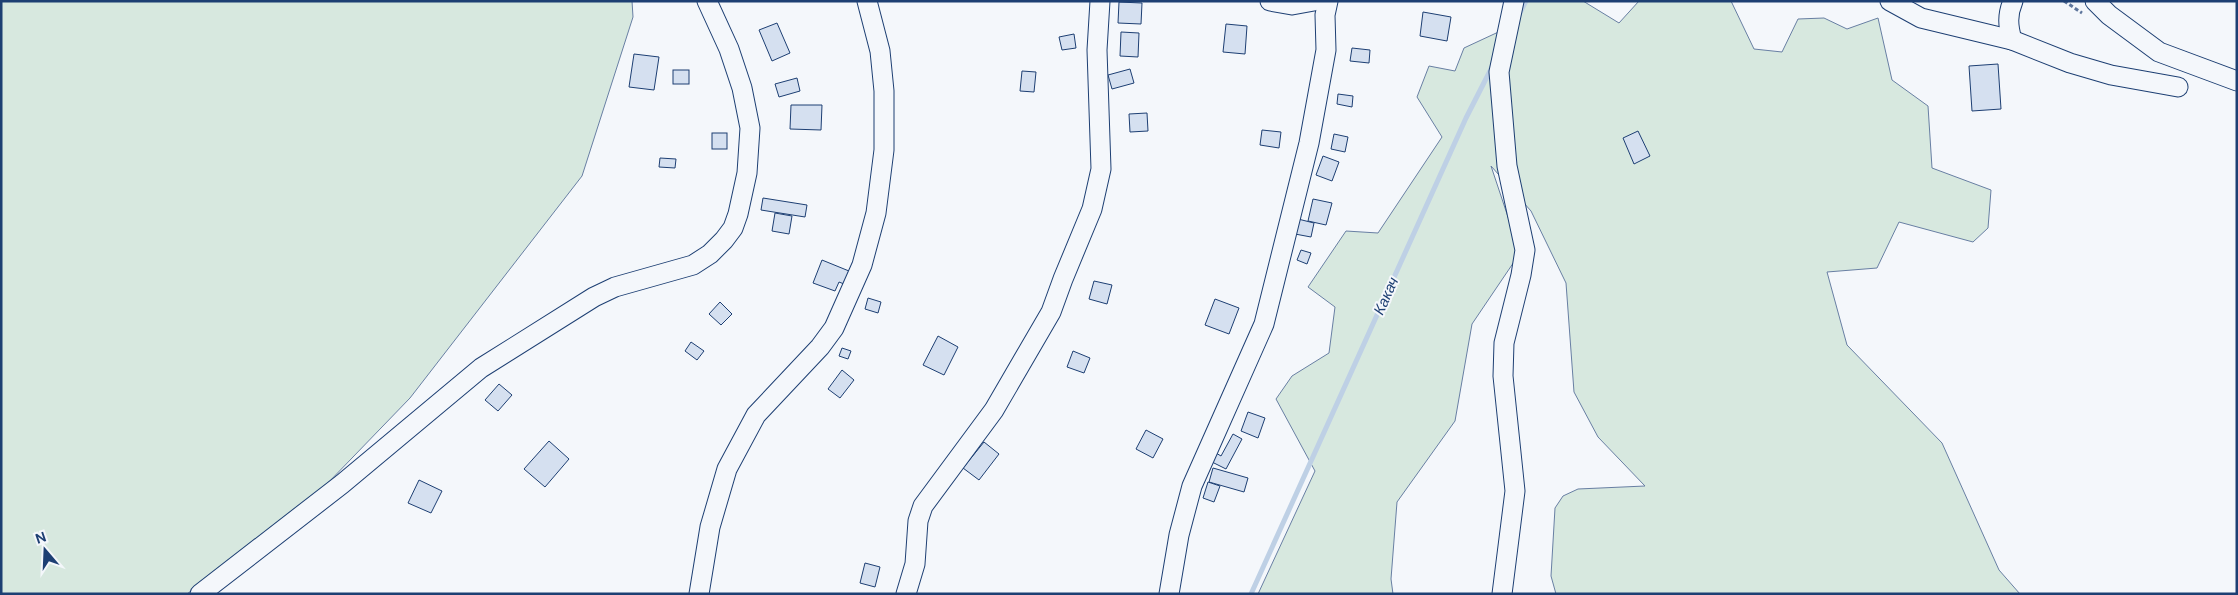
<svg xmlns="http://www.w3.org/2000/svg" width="2238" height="595" font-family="'DM Sans',sans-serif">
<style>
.green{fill:#d7e8df;stroke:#687fa3}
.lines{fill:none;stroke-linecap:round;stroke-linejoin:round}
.stream{stroke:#bed0e5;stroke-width:5}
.building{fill:#d5e0f0;stroke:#1d3f73}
.minor-casing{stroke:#1d3f73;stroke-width:21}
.path{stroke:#5e769c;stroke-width:3;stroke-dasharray:4 2.5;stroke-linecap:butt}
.minor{stroke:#f4f7fb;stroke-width:19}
.labels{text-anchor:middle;stroke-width:4;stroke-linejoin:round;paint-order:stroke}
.water-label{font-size:15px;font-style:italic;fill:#1d3f73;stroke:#f4f7fb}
</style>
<rect width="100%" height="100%" fill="#f4f7fb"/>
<!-- green -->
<g class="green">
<path d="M1,1H632L633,17L582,176L410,398L324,487L187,594H1Z"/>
<path d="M1505,1H1583L1619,23L1639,1H1731L1754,49L1782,52L1798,19L1824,18L1847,29L1878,18L1892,80L1928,106L1932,168L1991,190L1988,228L1973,242L1899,222L1877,268L1827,272L1847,345L1942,443L1999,570L2020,594H1556L1551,576L1555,508L1563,496L1578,489L1645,486L1598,437L1574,392L1566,283L1531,211L1491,166L1520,253L1472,324L1455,421L1397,502L1391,579L1393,594H1258L1315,471L1276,399L1292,376L1329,353L1335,307L1308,287L1346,231L1378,233L1442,137L1417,97L1429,66L1455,71L1464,48L1507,28Z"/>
</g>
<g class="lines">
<!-- stream -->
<g class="stream">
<path d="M1519,15L1526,1"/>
<path d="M1251,594L1466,118L1492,67"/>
</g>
</g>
<!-- building -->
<g class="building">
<path d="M1119,2L1142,3L1141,24L1118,23Z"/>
<path d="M1423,12L1451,17L1447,41L1420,36Z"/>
<path d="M777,23L790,53L772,61L759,30Z"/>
<path d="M1226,24L1247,26L1245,54L1223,52Z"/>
<path d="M1121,32L1139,33L1138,57L1120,56Z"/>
<path d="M1074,34L1076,48L1062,50L1059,37Z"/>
<path d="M1352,48L1370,50L1369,63L1350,61Z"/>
<path d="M634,54L659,57L654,90L629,87Z"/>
<path d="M1998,64L2001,109L1972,111L1969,66Z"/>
<path d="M1130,69L1134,83L1112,89L1108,75Z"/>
<rect x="673" y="70" width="16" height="14"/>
<path d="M1022,71L1036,72L1034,92L1020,91Z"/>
<path d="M797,78L800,91L779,97L775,84Z"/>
<path d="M1338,94L1353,96L1352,107L1337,104Z"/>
<path d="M791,105H822L821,130L790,129Z"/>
<path d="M1147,113L1148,131L1130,132L1129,114Z"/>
<path d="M1262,130L1281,132L1279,148L1260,145Z"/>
<path d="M1638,131L1650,156L1634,164L1623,138Z"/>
<rect x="712" y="133" width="15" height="16"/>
<path d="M1334,134L1348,137L1345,152L1331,149Z"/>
<path d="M1323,156L1339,162L1332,181L1316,175Z"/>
<path d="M660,158L676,159L675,168L659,167Z"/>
<path d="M763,198L807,205L805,217L761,210Z"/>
<path d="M1313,199L1332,203L1326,225L1308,221Z"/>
<path d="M775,213L792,216L789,234L772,231Z"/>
<path d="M1298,219L1314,223L1311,237L1295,234Z"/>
<path d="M1301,250L1311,253L1307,264L1297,260Z"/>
<path d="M822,260L849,271L844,284L839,282L835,291L813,283Z"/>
<path d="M1094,281L1112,285L1107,304L1089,299Z"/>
<path d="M868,298L881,302L878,313L865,309Z"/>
<path d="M1215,299L1239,308L1229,334L1205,325Z"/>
<path d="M720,302L732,314L721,325L709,314Z"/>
<path d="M938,336L958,347L944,375L923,365Z"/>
<path d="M691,342L704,351L697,360L685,351Z"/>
<path d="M842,348L851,351L848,359L839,356Z"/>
<path d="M1073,351L1090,358L1084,373L1067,367Z"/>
<path d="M842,370L854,380L840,398L828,389Z"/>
<path d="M499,384L512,395L498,411L485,400Z"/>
<path d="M1248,412L1265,418L1258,438L1241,431Z"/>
<path d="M1146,430L1163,439L1153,458L1136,449Z"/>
<path d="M1233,434L1242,439L1226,469L1212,462L1216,453L1221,456Z"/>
<path d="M549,441L569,459L545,487L524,469Z"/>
<path d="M984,442L999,454L979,480L963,468Z"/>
<path d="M1213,468L1248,478L1244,492L1209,482Z"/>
<path d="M419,480L442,491L431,513L408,503Z"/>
<path d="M1208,482L1220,486L1214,502L1203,498Z"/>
<path d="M865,563L880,567L875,587L860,583Z"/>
</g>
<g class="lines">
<defs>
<g id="minor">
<path d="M1270,1L1292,5L1314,1"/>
<path d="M1890,1L1921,18L2012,40L2070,63L2111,75L2178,87"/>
<path d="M2095,1L2109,15L2159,52L2237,81"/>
<path d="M2012,40C2008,26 2007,15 2013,1"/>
<path d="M200,594L342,484L481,368L594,297L615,287L693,265L710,254L724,240L733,228L738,214L747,173L750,128L742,88L729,49L707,1"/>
<path d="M699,594L710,527L727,469L756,415L820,347L834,328L862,265L876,213L884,150V91L880,51L867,1"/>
<path d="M906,594L915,564L918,521L923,506L994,410L1051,312L1063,279L1092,209L1101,169L1097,50L1100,1"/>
<path d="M1169,594L1179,535L1192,486L1264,324L1309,143L1326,50L1325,15L1328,1"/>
<path d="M1502,594L1515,491L1503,376L1504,343L1521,275L1525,250L1507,166L1499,72L1514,1"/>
</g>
</defs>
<!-- minor casing -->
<use href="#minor" class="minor-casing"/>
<!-- path -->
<path class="path" d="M2064,1L2082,13"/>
<!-- minor -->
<use href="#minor" class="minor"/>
</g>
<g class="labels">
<!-- water labels -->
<g class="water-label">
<text transform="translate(1386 296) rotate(-66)" y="5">Какач</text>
</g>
</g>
<!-- border -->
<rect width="2238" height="595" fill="none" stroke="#1d3f73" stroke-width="5"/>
<!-- north arrow -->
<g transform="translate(45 550) rotate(341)" stroke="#f4f7fb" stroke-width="4" paint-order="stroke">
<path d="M0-4L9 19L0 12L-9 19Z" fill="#1d3f73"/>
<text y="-8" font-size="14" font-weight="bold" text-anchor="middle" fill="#1d3f73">N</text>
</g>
</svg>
